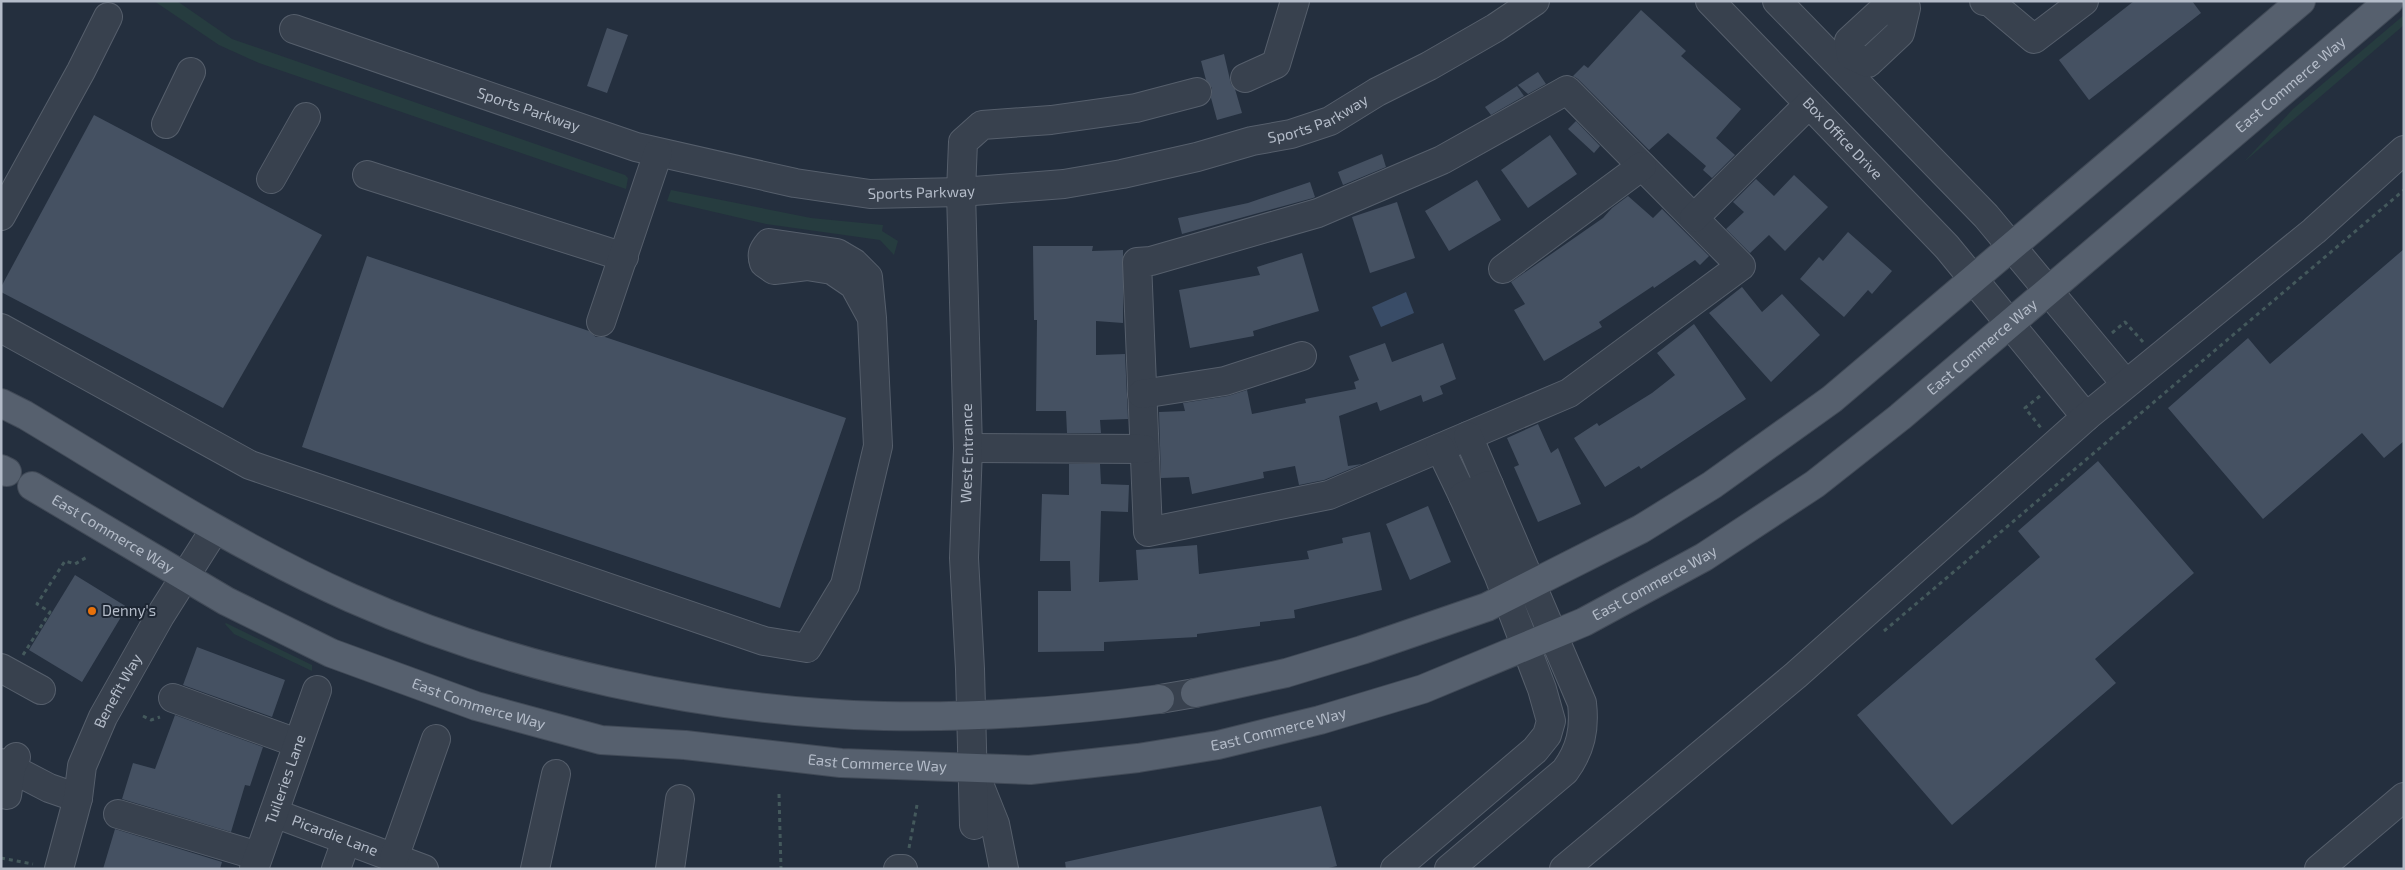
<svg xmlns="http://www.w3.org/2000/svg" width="2405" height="870" font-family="'Exo 2',sans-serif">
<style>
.green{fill:#263c3f}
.water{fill:#394c67}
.building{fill:#455162}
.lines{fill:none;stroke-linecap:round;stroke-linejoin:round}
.minor-casing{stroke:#565f6c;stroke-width:30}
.major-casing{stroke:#414a57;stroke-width:30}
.path{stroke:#44595c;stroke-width:3;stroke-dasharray:4 4;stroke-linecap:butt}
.minor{stroke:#38414e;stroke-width:28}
.major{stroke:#56606e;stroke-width:28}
.food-dot{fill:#e8710a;stroke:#1d2633;stroke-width:2}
.labels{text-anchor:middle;stroke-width:4;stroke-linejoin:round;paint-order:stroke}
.street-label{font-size:15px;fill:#b4bcc9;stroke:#1d2633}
.poi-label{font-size:15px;fill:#b4bcc9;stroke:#1d2633;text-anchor:start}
</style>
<rect width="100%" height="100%" fill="#242f3e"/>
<!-- green -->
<g class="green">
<path d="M154,1H177L232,39L625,175L628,178L626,189L259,63L219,45Z"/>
<path d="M2404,15V25L2244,162L2293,109Z"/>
<path d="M671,190L811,218L883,225L882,231L898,241L894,255L880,240L766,224L667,201Z"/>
<path d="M226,623L312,665V671L234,634L225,624Z"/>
</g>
<!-- water -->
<path class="water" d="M1406,292L1414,313L1381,327L1372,307Z"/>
<!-- building -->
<g class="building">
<path d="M2134,1H2192L2201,13L2089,100L2059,60Z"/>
<path d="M1641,10L1686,51L1681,56L1741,109L1716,138L1735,155L1712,178L1703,170L1706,166L1668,133L1649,150L1578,79L1573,76L1584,65L1588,68Z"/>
<path d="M607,28L628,35L607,93L587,86Z"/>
<path d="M1224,54L1231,84L1235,89L1242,113L1217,120L1211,98L1212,88L1206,80L1201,61Z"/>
<path d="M1538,72L1546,84L1528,94L1518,85Z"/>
<path d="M1517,86L1524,96L1491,115L1485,107Z"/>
<path d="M94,115L322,235L223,408L1,292V287Z"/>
<path d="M1576,121L1600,146L1594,153L1568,129Z"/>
<path d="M1550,135L1577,174L1528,208L1501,170Z"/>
<path d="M1382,154L1386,167L1343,185L1338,172Z"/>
<path d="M1794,175L1828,207L1785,251L1769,235L1750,253L1726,229L1744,212L1733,202L1756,179L1774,196Z"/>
<path d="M1477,180L1501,220L1449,251L1425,211Z"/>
<path d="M1310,182L1315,197L1313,198L1182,234L1178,218L1248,203Z"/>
<path d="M1628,196L1653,218L1662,209L1709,256L1700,265L1695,260L1654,288L1653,286L1599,322L1602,327L1544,361L1514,310L1525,304L1511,282L1603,218L1612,208Z"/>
<path d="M1397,202L1415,258L1370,273L1352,217Z"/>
<path d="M1848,232L1892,271L1872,294L1868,290L1844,317L1800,279L1819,257L1823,261Z"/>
<path d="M1033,246H1093L1092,251L1123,250V323L1096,321V355L1125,354L1128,419L1100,420L1101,433H1067L1066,411H1036L1037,320H1034Z"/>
<path d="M2404,249V441L2384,458L2362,433L2263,519L2168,408L2248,338L2270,364Z"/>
<path d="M1302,253L1319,311L1253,331L1254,336L1190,348L1179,290L1260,275L1257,267Z"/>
<path d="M367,256L589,331L596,337H605L846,418L780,608L302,447Z"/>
<path d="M1742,287L1762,312L1782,294L1820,335L1771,382L1709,313Z"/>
<path d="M1694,324L1746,399L1641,469L1639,466L1605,487L1574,438L1597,423L1599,426L1652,393L1675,375L1657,353Z"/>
<path d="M1385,343L1392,362L1443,343L1456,379L1440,386L1443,394L1423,402L1421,395L1380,411L1377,402L1339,416L1348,466L1362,464L1324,480L1299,485L1295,466L1263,472L1264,478L1192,494L1189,477L1161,478L1159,412L1185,411L1183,403L1228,396L1247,390L1252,414L1306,403L1305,399L1356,389L1354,382L1359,380L1349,356Z"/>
<path d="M1538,424L1551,453L1558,448L1581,504L1538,522L1514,467L1519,465L1507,438Z"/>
<path d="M2098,461L2194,573L2095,659L2116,683L1952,825L1857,715L2040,557L2018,531Z"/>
<path d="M1069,464H1100L1101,484L1129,485L1128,512L1101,511L1099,582L1138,580L1136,550L1197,545L1199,574L1309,559L1307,551L1343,543L1342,538L1370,532L1382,590L1294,610L1295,618L1260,622V626L1197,634V637L1104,642V651L1038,652V591H1071L1070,561H1040L1042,494L1069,495Z"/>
<path d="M1428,506L1451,562L1410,580L1386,524Z"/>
<path d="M75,575L127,607L82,682L29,650Z"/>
<path d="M197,647L285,680L272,717L183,685Z"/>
<path d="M175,715L263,747L250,786L245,785L231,832L122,799L133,763L155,769Z"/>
<path d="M1321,806L1337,866L1324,869H1066L1065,862Z"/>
<path d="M115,829L222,862L220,869H103Z"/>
</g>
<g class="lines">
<defs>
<g id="minor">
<path id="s1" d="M1710,1L1947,247L2086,417"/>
<path d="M1777,1L1986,216L2125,383"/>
<path d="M1984,1L1990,2L2034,39L2084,1"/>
<path d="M1886,7L1906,8L1900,33L1868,63L1851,55L1849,41Z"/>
<path id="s2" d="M294,29L636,147L795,183L870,194L961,192L1064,184L1122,174L1197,157L1252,141L1291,134L1330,121L1377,92L1429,66L1495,28L1535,1"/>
<path d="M1245,78L1276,64L1295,1"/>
<path d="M1567,90L1741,266L1569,393L1329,495L1148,532L1137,262L1151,261L1318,213L1442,160Z"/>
<path d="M166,124L191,72"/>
<path d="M367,175L624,257"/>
<path d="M271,179L306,117"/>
<path d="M1,216L81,71L108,17"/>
<path d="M1694,218L1808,105"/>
<path d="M1503,269L1642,166"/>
<path d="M601,322L658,153"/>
<path d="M1,328L250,465L764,641L807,648L845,585L878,446L872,318L868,277L854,263L837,253L769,243C763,250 761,254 764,263L774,270L807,266L832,270L854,285L872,318"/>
<path d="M1142,394L1225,381L1302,356"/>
<path d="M1468,436L1489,485"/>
<path d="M968,448L1144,449"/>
<path d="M1440,448L1463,496"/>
<path d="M1,668L41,690"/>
<path d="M173,698L297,743"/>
<path d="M1160,699L1195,693"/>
<path d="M1,763L49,788L78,798"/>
<path d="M979,784L995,824L1004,869"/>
<path d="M7,795L11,768L16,757"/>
<path id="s3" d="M274,813L424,869"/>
<path d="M118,814L258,856"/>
<path id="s4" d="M974,825L970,669L964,558L968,448L961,192L963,142L982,125L1051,120L1136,108L1197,92"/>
<path d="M394,858L436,739"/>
<path id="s5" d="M59,869L78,798L82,766L103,717L160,616L215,529"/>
<path id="s6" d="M254,869L317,690"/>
<path d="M336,869L346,841"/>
<path d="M535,869L556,774"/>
<path d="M670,869L680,799"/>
<path d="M898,869H903"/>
<path d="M1395,869L1535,750L1547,735L1551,721L1542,689L1498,574L1463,496L1489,485L1582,703C1585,729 1581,749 1565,771L1449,869"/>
<path d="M1564,869L1796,675L2086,417L2314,231L2404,150"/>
<path d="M2319,869L2404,797"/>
</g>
<g id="major">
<path d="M1,403L25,415C132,479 237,547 351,598C513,670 706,712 884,716C976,718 1069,711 1160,699"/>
<path d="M1,469L7,472"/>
<path id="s7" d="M32,486L226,601L331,653L476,706L601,740L685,745L841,763L1030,770L1138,758L1218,745L1320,720L1423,689L1584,622L1704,557L1815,484L1900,417L2389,1"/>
<path d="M1195,693L1286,673L1362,650L1487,607L1641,529L1712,485L1832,399L2301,1"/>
</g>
</defs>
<!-- minor casing -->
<use href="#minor" class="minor-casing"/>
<!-- major casing -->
<use href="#major" class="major-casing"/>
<!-- path -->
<g class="path">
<path d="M2112,333L2125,322L2143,342"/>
<path d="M2040,396L2025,408L2041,428"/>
<path d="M1884,631L2404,190"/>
<path d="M23,655L50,612L37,604L65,561L75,564L87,557"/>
<path d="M143,716L151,720L160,717"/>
<path d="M779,794L781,869"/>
<path d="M909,848L917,805"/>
<path d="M1,858L33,864"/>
</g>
<!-- minor -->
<use href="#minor" class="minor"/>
<!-- major -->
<use href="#major" class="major"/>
</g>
<!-- markers -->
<circle class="food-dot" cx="92" cy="611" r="5"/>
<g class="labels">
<!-- street labels -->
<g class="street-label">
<text dy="5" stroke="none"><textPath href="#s7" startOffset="2524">East Commerce Way</textPath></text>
<text dy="5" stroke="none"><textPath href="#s2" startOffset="248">Sports Parkway</textPath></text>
<text dy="5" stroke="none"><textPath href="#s2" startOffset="1058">Sports Parkway</textPath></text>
<text dy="5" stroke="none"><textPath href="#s1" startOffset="191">Box Office Drive</textPath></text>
<text dy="5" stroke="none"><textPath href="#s2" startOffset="652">Sports Parkway</textPath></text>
<text dy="5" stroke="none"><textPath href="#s7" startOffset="2119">East Commerce Way</textPath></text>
<text dy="5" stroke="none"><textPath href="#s4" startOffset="372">West Entrance</textPath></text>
<text dy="5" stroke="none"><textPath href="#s7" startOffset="94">East Commerce Way</textPath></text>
<text dy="5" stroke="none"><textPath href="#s7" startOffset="1714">East Commerce Way</textPath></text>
<text dy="5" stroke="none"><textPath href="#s5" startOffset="189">Benefit Way</textPath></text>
<text dy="5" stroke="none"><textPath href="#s7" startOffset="499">East Commerce Way</textPath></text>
<text dy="5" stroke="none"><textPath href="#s7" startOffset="1309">East Commerce Way</textPath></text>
<text dy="5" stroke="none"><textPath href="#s7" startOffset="904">East Commerce Way</textPath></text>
<text dy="5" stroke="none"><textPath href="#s6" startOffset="95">Tuileries Lane</textPath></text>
<text dy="5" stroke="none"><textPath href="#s3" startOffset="65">Picardie Lane</textPath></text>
</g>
<!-- poi labels -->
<g class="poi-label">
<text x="102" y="616">Denny's</text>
</g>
</g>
<!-- border -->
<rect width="2405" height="870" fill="none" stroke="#b4bcc9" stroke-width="5"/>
</svg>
